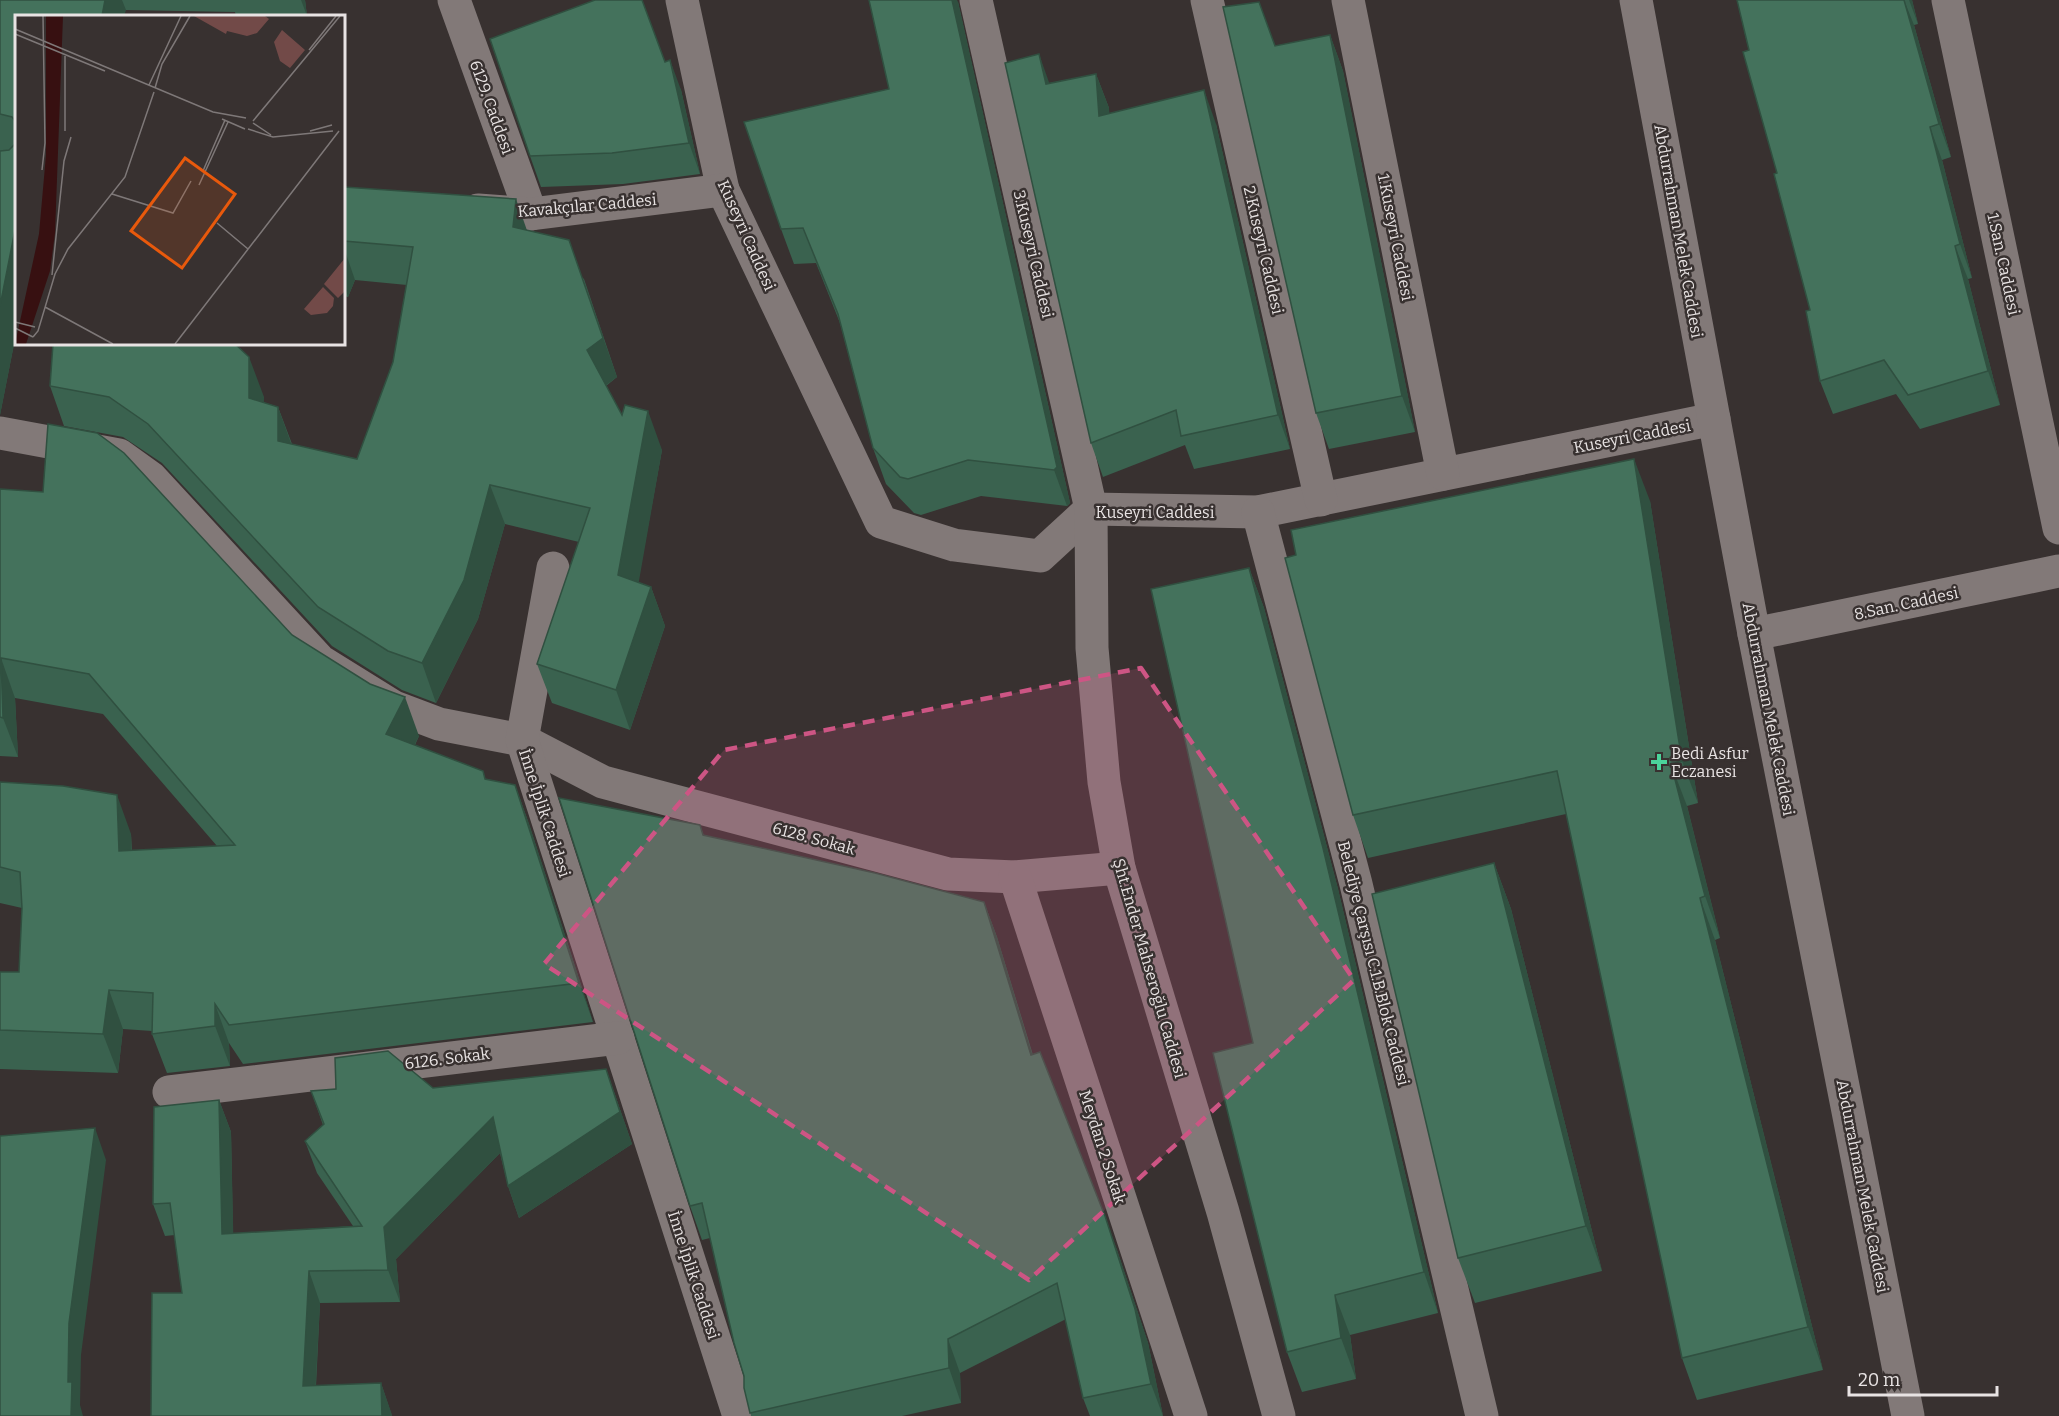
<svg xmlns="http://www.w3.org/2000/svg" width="2059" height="1416" font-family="Bitter,serif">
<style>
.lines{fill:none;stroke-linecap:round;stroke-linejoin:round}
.minor{stroke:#827978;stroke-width:33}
.wall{fill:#3a624f}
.shaded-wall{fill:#305040}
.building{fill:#44725c;stroke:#305040;stroke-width:1.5}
.marked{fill:#cd5584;fill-opacity:0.2;stroke:#cd5584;stroke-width:4.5;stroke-dasharray:12 8;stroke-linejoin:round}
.poi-dot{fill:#4bd49b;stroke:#383130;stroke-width:2}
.labels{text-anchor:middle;stroke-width:5;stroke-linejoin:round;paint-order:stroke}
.street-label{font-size:16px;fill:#e8e3e3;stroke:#383130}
.poi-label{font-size:16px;fill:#e8e3e3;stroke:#383130;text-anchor:start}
.inset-road{fill:none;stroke:#7e7878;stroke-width:1.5}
.view{fill:#e8590c;fill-opacity:0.15;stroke:#e8590c;stroke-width:3}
.inset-edge{fill:none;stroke:#e8e3e3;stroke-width:3}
</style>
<rect width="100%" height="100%" fill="#383130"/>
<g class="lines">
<!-- minor -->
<g class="minor">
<path d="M454,0L531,214"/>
<path d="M682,0L723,190L881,522L954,545L1040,556L1091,509L1258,512L1714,419"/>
<path d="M976,0L1091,509L1092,648L1104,782L1119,868L1223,1212L1279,1416"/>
<path d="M1207,0L1321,500"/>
<path d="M1348,0L1443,474"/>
<path d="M1636,0L1754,634L1908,1416"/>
<path d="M1948,0L2059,528"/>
<path d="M478,210L531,214L723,190"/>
<path d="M0,433L119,455L151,478L320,661L394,707L439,724L522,740L603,782L948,874L1015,877L1119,868"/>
<path d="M1258,512L1356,884L1482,1416"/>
<path d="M553,568L522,740L739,1416"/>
<path d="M1754,634L2059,571"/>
<path d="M1015,877L1191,1416"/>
<path d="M169,1092L618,1038"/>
</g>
</g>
<!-- wall -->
<g class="wall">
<path d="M0,0H305L307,16H236L235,12L126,10L16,16V334L0,415Z"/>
<path d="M1737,0H1912L1918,24L1914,25L1951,157L1942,160L1972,278L1968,279L2000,405L1920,429L1896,394L1833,414L1820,381L1810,310L1777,173Z"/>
<path d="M958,2L1070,503L1067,506L981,496L921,515L914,513L886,484L873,448L840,323L816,263L794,264L781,229L889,89Z"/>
<path d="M1330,35L1343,71L1415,432L1329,449L1316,413L1275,46Z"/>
<path d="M665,62L681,90L700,174L623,184L541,187L530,156Z"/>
<path d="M1096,74L1109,108V114L1216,124L1290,449L1194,469L1185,445L1103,477L1091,443L1050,83Z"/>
<path d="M344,187L527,231L584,279L617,377L606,386L622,415L662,450L638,582L651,587L665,626L630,730L552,703L537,664L579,542L505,524L478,619L436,703L402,690L332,646L162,463L123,437L64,426L50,386L264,397L263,402L278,407L292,444L357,459L393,362L407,285L355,280L348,297L344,296Z"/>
<path d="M0,489L292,635L419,736L415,745L486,779L515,785L529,824L593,1022L243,1064L229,1043L230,1066L167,1073L152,1034V1031L123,1029L118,1073L0,1069V972H19L22,908L0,903V782L131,834L132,851L217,846L103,714L15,698L18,757L0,756Z"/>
<path d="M1650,501L1698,803L1687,806L1720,938L1715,940L1823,1370L1697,1400L1682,1358L1566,814L1368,858L1353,815Z"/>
<path d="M1249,568L1264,608L1338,889L1438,1313L1350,1335L1356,1379L1302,1392L1287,1352L1253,1043Z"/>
<path d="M700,825L704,836L984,902L997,937L1033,1055L1117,1250L1148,1343L1163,1416H1090L1083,1398L1066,1319L960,1373L961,1403L902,1416H751L744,1376L710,1238L702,1240L690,1206Z"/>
<path d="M1494,863L1511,909L1602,1271L1475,1303L1458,1258Z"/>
<path d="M606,1069L632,1144L519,1218L508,1186L500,1153L396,1259L400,1302L320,1303L316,1386L381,1383L392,1416H151L182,1293L175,1235L165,1236L153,1204L219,1100L231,1132L233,1234L353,1226L317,1173L305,1141L323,1125L311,1091L433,1088Z"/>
</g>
<!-- shaded-wall -->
<g class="shaded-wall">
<path d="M105,0H122L126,10L124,16H102Z"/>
<path d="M301,0H305L307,16Z"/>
<path d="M952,0H957L958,2L1070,503L1067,506L1054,470Z"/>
<path d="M1904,0L1914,25L1951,157L1939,124Z"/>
<path d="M1909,0H1912L1918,24Z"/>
<path d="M1330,35L1343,71L1415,432L1402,396Z"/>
<path d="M1039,54L1051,88L1046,84Z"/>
<path d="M670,60L681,90L700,174L689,143Z"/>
<path d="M1096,74L1109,108L1112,150L1099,116Z"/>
<path d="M1204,90L1216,124L1290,449L1278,415Z"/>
<path d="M1930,127L1942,160L1972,278L1960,244Z"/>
<path d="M516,199L530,239L513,227Z"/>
<path d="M16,225V334L0,415V306Z"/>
<path d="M569,240L617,377L601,389L587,350Z"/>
<path d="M1955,246L1968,279L2000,405L1988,371Z"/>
<path d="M344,248L355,280L348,297L344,284Z"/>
<path d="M249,357L264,397L263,437L249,398Z"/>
<path d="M278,407L292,446L278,441Z"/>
<path d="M648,411L662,450L633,615L618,575Z"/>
<path d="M1634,459L1650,501L1698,803L1682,761Z"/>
<path d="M490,485L505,524L478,619L436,703L422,663Z"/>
<path d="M1249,568L1264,608L1338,889L1438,1313L1424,1272Z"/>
<path d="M651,587L665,626L630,730L616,690Z"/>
<path d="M1,658L15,698L18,757L3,718Z"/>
<path d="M405,697L419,736L400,773L386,734Z"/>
<path d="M1671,764L1687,806L1720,938L1705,896Z"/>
<path d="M515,785L529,824L593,1022L579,983Z"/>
<path d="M117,795L131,834L133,891L119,851Z"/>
<path d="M1494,863L1511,909L1602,1271L1586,1226Z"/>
<path d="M1700,898L1715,940L1823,1370L1808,1327Z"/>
<path d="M984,902L997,937L1043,1090L1031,1055Z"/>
<path d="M109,990L123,1029L118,1073L103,1034Z"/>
<path d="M215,1004L229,1043L230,1066L215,1026Z"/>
<path d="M606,1069L632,1144L519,1218L508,1186Z"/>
<path d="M219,1100L231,1132L234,1266L222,1234Z"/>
<path d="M493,1117L504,1149L396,1259L400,1302L388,1270L384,1227Z"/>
<path d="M95,1128L106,1160L81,1355L80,1405L83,1416H71L68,1382L69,1323Z"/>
<path d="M1105,1216L1117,1250L1148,1343L1163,1416L1151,1384Z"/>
<path d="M309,1271L320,1303L314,1416L303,1386Z"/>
<path d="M1335,1295L1350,1335L1356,1379L1341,1338Z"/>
<path d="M948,1339L960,1373L961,1403L949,1368Z"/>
<path d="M381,1383L392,1415V1416H382Z"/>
</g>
<!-- building -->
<g class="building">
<path d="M0,0H105L102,16H16V122L12,117L0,114Z"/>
<path d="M595,0H642L665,62L670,60L689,143L612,153L530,156L490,39Z"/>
<path d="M869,0H952L1057,467L1054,470L968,460L908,479L900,477L873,448L838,314L803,228L781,229L744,122L889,89Z"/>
<path d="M1737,0H1904L1939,124L1930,127L1960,244L1955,246L1988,371L1908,395L1884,360L1820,381L1806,311L1810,310L1774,174L1777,173L1743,52L1749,50Z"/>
<path d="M1259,2L1275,46L1330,35L1402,396L1316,413L1223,7Z"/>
<path d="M1039,54L1046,84L1096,74L1099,116L1204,90L1278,415L1181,436L1176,410L1091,443L1005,63Z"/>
<path d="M16,143V225L0,306V151L9,150Z"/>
<path d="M344,187L516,199L513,227L569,240L603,338L587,350L622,415L625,405L648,411L618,575L651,587L616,690L537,664L590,508L490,485L464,580L422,663L388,651L318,607L148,424L109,397L50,386L53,344H235L249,357V398L278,407V441L357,459L393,362L413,247L344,241Z"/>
<path d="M48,424L97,433L124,453L292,635L370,684L405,697L386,734L483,771L485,779L515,785L579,983L229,1025L215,1004V1026L152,1034L153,993L109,990L103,1034L0,1030V972H19L22,908L20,872L0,867V782L63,786L117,795L119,851L235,845L89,674L1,658L3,718L0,717V489L43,492Z"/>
<path d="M1634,459L1682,761L1671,764L1705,896L1700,898L1808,1327L1682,1358L1557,771L1353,815L1285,558L1296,555L1291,530Z"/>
<path d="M1249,568L1323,848L1424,1272L1335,1295L1341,1338L1287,1352L1213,1053L1253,1043L1151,589Z"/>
<path d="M559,798L700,825L703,835L875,873L984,902L1031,1055L1040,1052L1105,1216L1135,1309L1151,1384L1083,1398L1057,1283L948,1339L949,1368L750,1413L744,1388V1376L734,1343L702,1203L690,1206Z"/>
<path d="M1494,863L1586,1226L1458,1258L1372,894Z"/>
<path d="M388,1051L433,1088L606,1069L620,1112L508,1186L493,1117L384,1227L388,1270L309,1271L303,1386L381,1383L382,1416H151L152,1293H182L170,1203L153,1204L154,1107L219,1100L222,1234L362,1226L305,1141L324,1124L311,1091L336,1089L335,1058Z"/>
<path d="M95,1128L69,1323L68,1382H72L71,1416H0V1136Z"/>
</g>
<!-- marked area -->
<path class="marked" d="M1141,668L1354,980L1029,1280L544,964L724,750Z"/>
<!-- markers -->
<path class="poi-dot" d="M1656 753h6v6h6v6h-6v6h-6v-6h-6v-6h6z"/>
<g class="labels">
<!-- street labels -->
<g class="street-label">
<text transform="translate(492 107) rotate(70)" y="6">6129. Caddesi</text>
<text transform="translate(587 205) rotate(-5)" y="6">Kavakçılar Caddesi</text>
<text transform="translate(1679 231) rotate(80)" y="6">Abdurrahman Melek Caddesi</text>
<text transform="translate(747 235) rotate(66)" y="6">Kuseyri Caddesi</text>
<text transform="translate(1396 237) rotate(79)" y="6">1.Kuseyri Caddesi</text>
<text transform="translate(1264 250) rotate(77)" y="6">2.Kuseyri Caddesi</text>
<text transform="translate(1034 254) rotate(77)" y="6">3.Kuseyri Caddesi</text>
<text transform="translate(2004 264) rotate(78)" y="6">1.San. Caddesi</text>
<text transform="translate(1632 436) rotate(-11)" y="6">Kuseyri Caddesi</text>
<text x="1155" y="518">Kuseyri Caddesi</text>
<text transform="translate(1906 603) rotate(-12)" y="6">8.San. Caddesi</text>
<text transform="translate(1769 709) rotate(79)" y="6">Abdurrahman Melek Caddesi</text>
<text transform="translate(545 813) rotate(72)" y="6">İnne İplik Caddesi</text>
<text transform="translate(814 838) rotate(15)" y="6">6128. Sokak</text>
<text transform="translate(1374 963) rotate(76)" y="6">Belediye Çarşısı C.1.B.Blok Caddesi</text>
<text transform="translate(1150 968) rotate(74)" y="6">Şht.Ender Mahseroğlu Caddesi</text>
<text transform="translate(447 1058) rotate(-7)" y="6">6126. Sokak</text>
<text transform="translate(1103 1147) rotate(72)" y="6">Meydan 2 Sokak</text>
<text transform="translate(1863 1186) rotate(79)" y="6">Abdurrahman Melek Caddesi</text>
<text transform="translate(694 1275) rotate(72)" y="6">İnne İplik Caddesi</text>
</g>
<!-- poi labels -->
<g class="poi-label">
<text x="1671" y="759">Bedi Asfur<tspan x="1671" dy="18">Eczanesi</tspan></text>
</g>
</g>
<!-- overview -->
<g transform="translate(15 15)">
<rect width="330" height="330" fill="#383130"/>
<path d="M267,15L290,35L275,53L265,46L259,27ZM330,243V276L323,283L309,269Z" fill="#724a48"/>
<path d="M179,1H250L254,4L242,18L232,21L212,16L211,19ZM308,272L319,283L318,291L312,298L296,300L289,294Z" fill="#724a48"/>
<path d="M31,1H48L40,218L35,256L11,329H0L24,219L31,140Z" fill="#371011"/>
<path class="inset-road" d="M0,14L198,97L231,103M0,19L90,56M294,35L321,1M134,70L166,1M140,73L147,49L175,1M207,104L230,114M238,106L325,1M238,108L256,120M233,114L258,122L318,116M50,116V41M295,116L317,110M27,155L30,128L28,1M188,156L210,105M184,170L213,107M97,179L158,198L176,166M202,208L233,234M37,260L49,146L56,122M30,292L98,329M0,307L20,312M0,313L18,322M18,322L23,316L40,259L53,234L110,162L139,77M160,329L324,116"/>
<path class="view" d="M170,143L220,179L167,253L116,216Z"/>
<rect width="330" height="330" class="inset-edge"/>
</g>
<!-- scale -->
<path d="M1849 1386v9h148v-9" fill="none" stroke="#e8e3e3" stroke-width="3"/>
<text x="1858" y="1386" font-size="18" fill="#e8e3e3" stroke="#383130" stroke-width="4.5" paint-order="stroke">20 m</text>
</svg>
